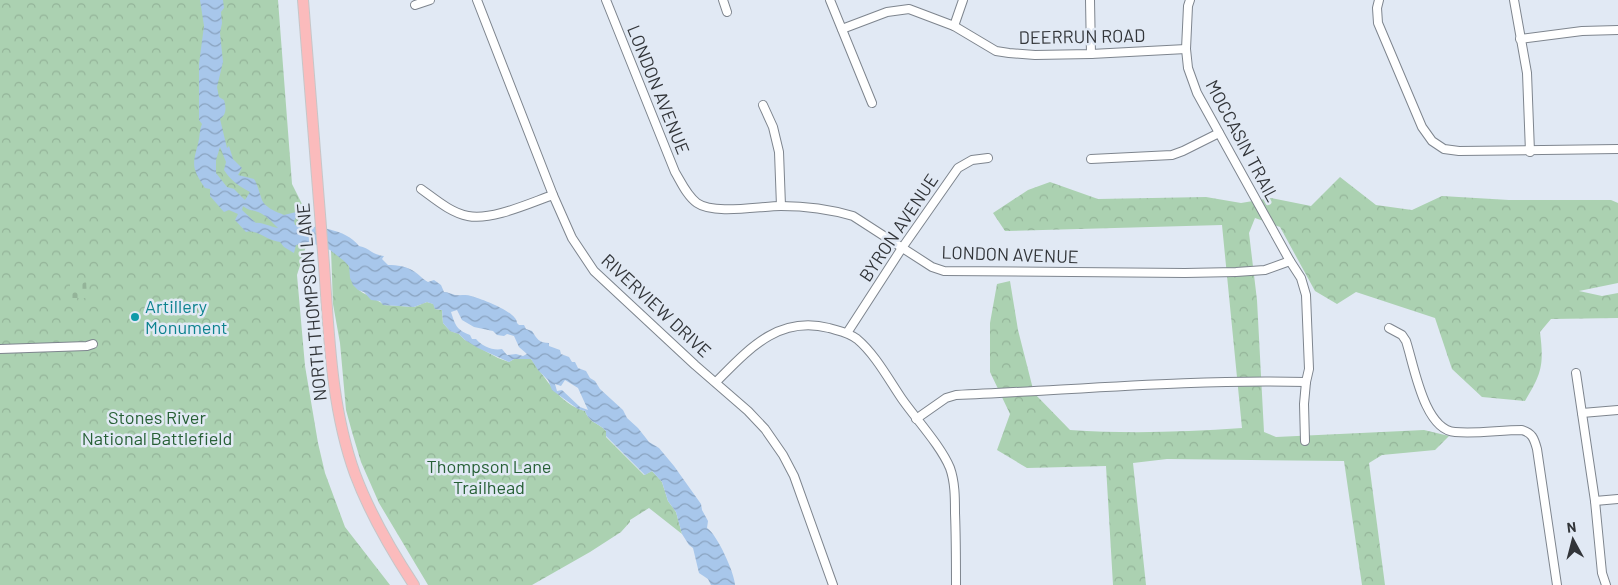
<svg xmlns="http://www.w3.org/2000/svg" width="1618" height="585" font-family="Barlow,sans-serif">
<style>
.forest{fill:url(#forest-crowns)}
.cemetery{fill:url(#cemetery-stones)}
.water{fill:url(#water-waves);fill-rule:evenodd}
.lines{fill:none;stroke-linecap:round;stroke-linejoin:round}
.minor-casing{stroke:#7e858e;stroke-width:10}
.major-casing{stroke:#c6c6c8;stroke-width:12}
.minor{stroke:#fff;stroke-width:8}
.major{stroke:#fbbbbc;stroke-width:10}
.culture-dot{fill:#0f9aa8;stroke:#e1e9f4;stroke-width:2}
.labels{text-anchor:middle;stroke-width:5;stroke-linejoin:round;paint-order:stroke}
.street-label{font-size:18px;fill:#323539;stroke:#e1e9f4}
.culture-label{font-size:18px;fill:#0d838f;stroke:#e1e9f4;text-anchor:start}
.park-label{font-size:18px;fill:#276036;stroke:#e1e9f4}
</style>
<defs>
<pattern id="forest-crowns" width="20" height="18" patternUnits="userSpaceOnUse" patternTransform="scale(1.25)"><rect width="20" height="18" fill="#abd1b1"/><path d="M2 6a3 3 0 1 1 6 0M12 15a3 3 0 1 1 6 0" fill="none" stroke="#94b499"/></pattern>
<pattern id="cemetery-stones" width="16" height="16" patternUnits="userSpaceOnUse" patternTransform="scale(1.25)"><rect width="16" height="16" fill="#abd1b1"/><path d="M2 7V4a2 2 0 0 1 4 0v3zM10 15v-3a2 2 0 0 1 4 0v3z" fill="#94b499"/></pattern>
<pattern id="water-waves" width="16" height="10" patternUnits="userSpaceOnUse" patternTransform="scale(1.25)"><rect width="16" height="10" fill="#a8c7eb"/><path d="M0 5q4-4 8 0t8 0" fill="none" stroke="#89a2bf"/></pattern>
</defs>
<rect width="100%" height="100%" fill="#e1e9f4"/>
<!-- forest -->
<g class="forest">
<path d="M0,0H278L292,184L306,212L308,240L297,275L305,366L318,443L325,473L345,527L390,585H0Z"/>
<path d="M1340,177L1376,205L1412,210L1442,196L1509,200H1611L1618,203V283L1579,291L1602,296L1618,293V318L1551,319L1540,332C1544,365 1542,373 1525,401L1482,397L1452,369L1435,318L1356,292L1337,304L1315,291L1280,227L1255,218L1249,233L1257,300L1264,432L1276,437L1424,430L1449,436L1435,450L1382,455L1369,463L1385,585H1362L1344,461L1167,459L1133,463L1146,585H1113L1106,466L1027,468L997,450L1010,414L990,372V323L997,284L1010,281L1018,330L1034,393L1070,430C1129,434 1184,432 1242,428L1222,225L1005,231L993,213L1028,190L1050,182L1098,199L1206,197L1241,203L1271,198L1311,206Z"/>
<path d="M331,250C336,254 346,260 349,266C352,274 349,280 357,288C363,295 376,298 384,305L414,307L427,302L434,304L435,309L442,310L443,323L450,331L459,334L465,340L498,358L509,362L514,359H531C546,378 559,404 585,411C590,424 598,422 606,431V437L644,475L652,471L662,482L668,501L676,512L682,534L649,508L630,520V522L621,532L590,552L532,585H428L379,503L361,462L352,432L346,410L340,343L333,304Z"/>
</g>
<!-- cemetery -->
<path class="cemetery" d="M70,280H86L87,298H70Z"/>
<!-- water -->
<path class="water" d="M200,0H223L224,8L221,12L222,23L220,33L223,62L217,87L219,97L224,100C226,107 227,114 220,119L227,148L229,146L233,159L242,168L238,175L254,179C258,185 261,199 263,202C268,209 277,212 284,215L296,212L297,216L294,221L295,225C317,227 345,228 359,246C370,248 372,255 384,256L382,259L388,265C397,265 407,266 415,272C420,275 422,279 428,282L434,280L441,285L444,292C448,292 451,294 455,295C461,296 466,294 471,296C482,299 517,312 517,323L519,325H524L526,329L532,331C537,339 539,343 549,343V346L560,350L561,354L569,357L572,362H575L578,368L586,371L590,378L595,381L600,389L623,410L627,418L638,428L649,442L659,448L674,466L701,504L702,510L708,521L707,528C717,534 735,574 735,585H711L708,579L699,573L693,548L689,545L682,534L676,512L668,501L662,482L652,471L645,475L606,436V431C598,422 590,424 585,411L578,409L552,390L548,380L538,370L531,359H514L509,362L478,348L465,340L459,334L450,331L443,323L442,310L435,309L433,304L427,302L414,307L383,305L380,301L371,300L364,292L358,290L353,285L350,278L349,266L344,261L330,250L312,243L296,245L294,253L284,247L280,242C267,241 257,229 246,232L235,220L238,214L229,210L224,212L210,196V189L205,188C192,168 192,166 198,144C200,137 199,131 202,124L199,120V64L204,26ZM220,147L226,162L224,170C230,180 240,187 250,192L245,200L234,189L227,187L216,173V160ZM243,206C251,212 251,209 258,212C266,215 272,222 278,228C270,227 262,222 256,223L242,210ZM457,310L462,320L474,327L493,331L497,335L504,336L507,334L514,336L519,347L527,354L523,356L516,354L507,355L502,349C493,351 482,346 476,339H472L470,335C456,330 455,324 451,312ZM565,380L578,388L588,410L580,407L562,390L557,391L555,384L561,386Z"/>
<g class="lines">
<defs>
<g id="minor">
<path d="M477,0L553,195L572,238L594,271L695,365L748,411L765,429L783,455L794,476L833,585"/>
<path d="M606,0L675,172C681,182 687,196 697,203C714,215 760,206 781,206C805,206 829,209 853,216L932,267L944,271L1185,273L1236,272L1265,270L1290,261"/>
<path d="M723,0L727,12"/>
<path d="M830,0L872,103"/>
<path d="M1090,0L1091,54"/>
<path d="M1190,0L1188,6L1186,49L1188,68L1197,93L1290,261L1301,278L1306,295L1309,369L1306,382L1304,404L1305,441"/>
<path d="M1379,0L1377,8L1378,23L1422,127L1432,141L1444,149L1459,151L1618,149"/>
<path d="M1514,0L1527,73L1530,152"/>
<path d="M415,5L430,0"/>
<path d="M954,26L963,0"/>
<path d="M842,29L887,12L909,9L954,26L996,51L1009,53L1035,55L1091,54L1186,49"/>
<path d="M1520,39L1582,31L1618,30"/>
<path d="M763,105L773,127L779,152L781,206"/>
<path d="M1091,159L1172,155L1183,151L1219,133"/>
<path d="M421,189C435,199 451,213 468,216C491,221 530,203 553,195"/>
<path d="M1389,328L1402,335L1406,341C1414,365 1424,430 1455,432C1477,434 1500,430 1522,430C1532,433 1534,438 1537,449L1557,585"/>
<path d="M847,333L902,248L958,168L972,160L988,158"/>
<path d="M0,349L87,346L93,344"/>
<path d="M1576,373L1595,501L1602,573L1606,585"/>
<path d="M716,382C748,350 778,315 829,328C839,331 848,332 857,339C875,354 889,380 902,399C916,419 941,446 950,468C955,482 955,498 955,513C956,537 956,561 956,585"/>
<path d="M1582,413L1618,410"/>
<path d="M916,419L946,398L956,395C1073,390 1189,379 1306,382"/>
<path d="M1595,501L1618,499"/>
</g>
<path id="major" d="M303,0C310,88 317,177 324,265C329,334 331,408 355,474C370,514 391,550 414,585"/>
</defs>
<!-- minor casing -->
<use href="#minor" class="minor-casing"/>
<!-- major casing -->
<use href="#major" class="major-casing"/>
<!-- minor -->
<use href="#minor" class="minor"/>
<!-- major -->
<use href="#major" class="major"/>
</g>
<!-- markers -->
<circle class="culture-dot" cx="135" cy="317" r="5"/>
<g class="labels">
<!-- street labels -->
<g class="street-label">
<text transform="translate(1082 37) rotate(-1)" y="6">DEERRUN ROAD</text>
<text transform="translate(658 90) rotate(68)" y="6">LONDON AVENUE</text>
<text transform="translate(1242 141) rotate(62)" y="6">MOCCASIN TRAIL</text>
<text transform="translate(899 228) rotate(-56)" y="6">BYRON AVENUE</text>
<text transform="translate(1010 255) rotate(2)" y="6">LONDON AVENUE</text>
<text transform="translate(312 302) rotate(-95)" y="6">NORTH THOMPSON LANE</text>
<text transform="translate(656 306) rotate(43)" y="6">RIVERVIEW DRIVE</text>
</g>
<!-- culture labels -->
<g class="culture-label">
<text x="145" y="313">Artillery<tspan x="145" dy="21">Monument</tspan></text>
</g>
<!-- park labels -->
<g class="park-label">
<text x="157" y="424">Stones River<tspan x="157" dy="21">National Battlefield</tspan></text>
<text x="489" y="473">Thompson Lane<tspan x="489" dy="21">Trailhead</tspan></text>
</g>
</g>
<!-- north arrow -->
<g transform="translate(1573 540) rotate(353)" stroke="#e1e9f4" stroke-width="4" paint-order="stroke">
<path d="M0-4L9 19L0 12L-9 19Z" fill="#323539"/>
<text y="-8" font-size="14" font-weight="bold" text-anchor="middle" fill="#323539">N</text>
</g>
</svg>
